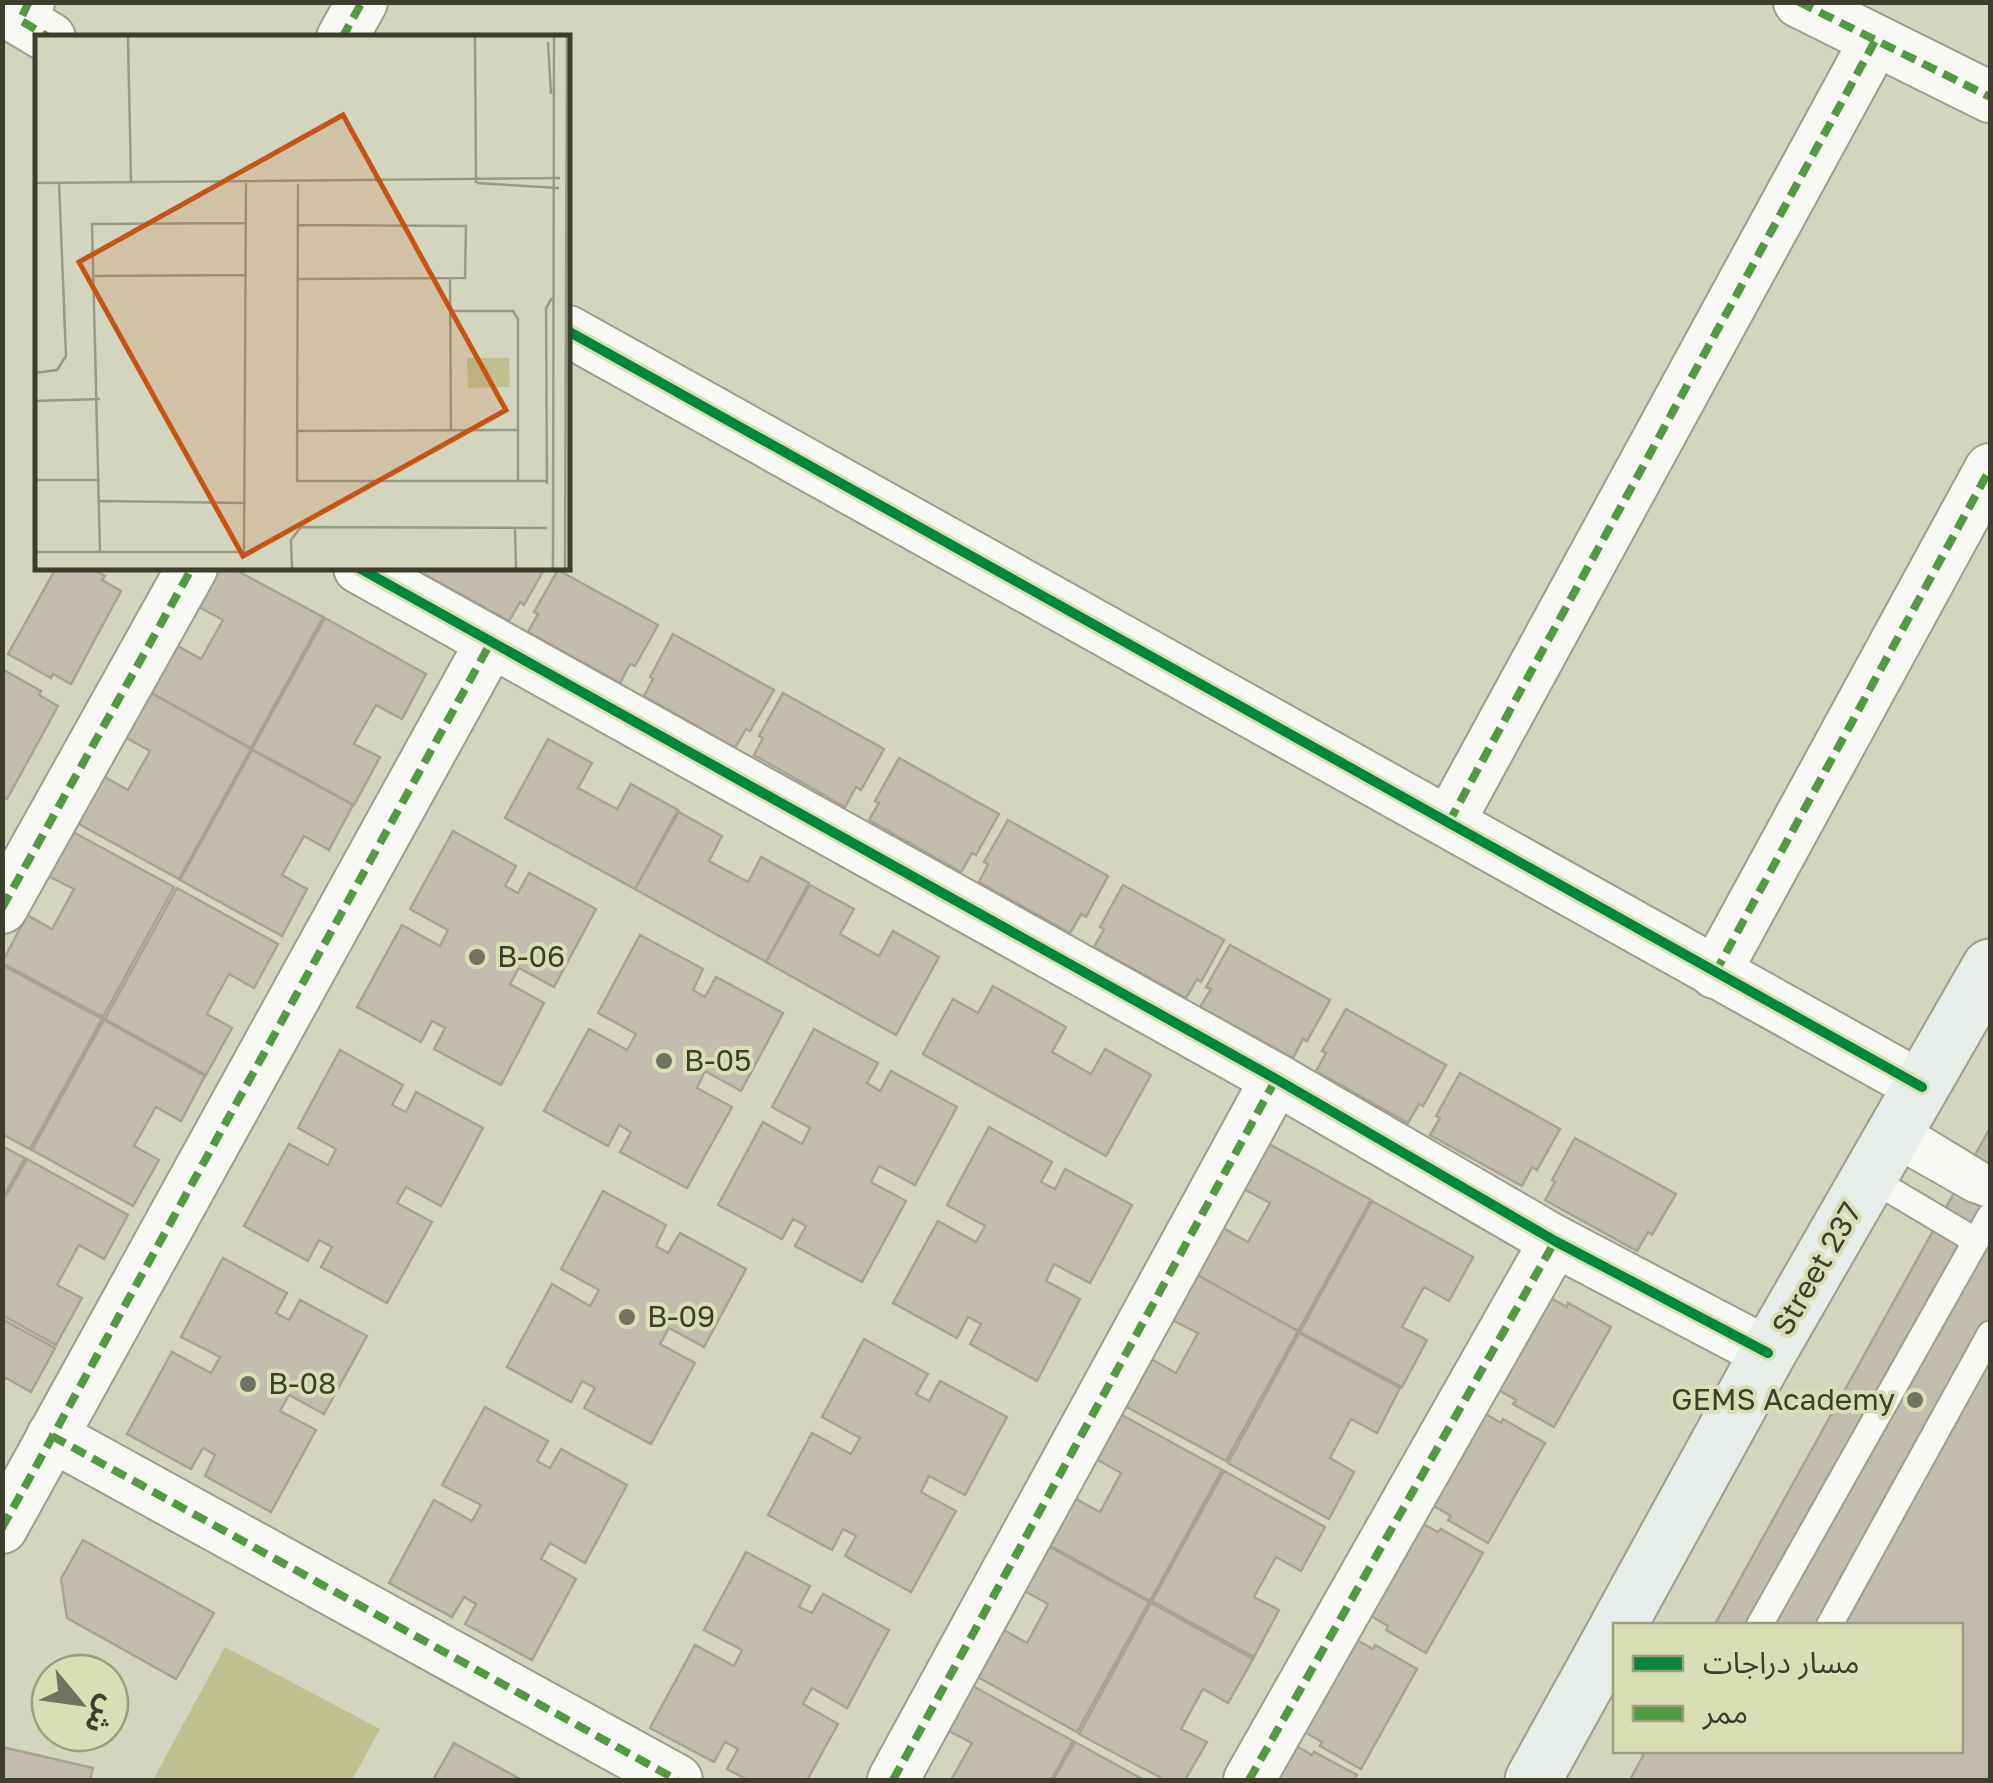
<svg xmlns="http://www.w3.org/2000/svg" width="1993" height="1783" font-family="'Golos Text','Noto Sans Arabic',sans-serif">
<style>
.pitch{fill:#bec18f}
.building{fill:#c2bcae;stroke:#a8a295;stroke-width:2.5}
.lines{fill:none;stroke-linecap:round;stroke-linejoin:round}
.lane-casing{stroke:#9d9e8d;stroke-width:29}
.street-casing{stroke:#9d9e8d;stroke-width:54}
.secondary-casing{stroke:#9d9e8d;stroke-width:59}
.lane{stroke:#f8f9f5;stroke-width:25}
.street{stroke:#f8f9f5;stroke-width:50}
.secondary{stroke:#e7eee9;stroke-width:55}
.quiet{stroke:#519a41;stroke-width:8;stroke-dasharray:15 8;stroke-linecap:butt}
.cycleway-casing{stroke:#dadeb6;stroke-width:16}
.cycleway{stroke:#00873e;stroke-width:10}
.poi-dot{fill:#727361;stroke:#dadeb6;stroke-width:4}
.labels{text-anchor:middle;stroke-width:8;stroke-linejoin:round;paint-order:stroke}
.poi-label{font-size:30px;fill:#3d3e2e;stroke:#dadeb6;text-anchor:start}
.street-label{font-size:30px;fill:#3d3e2e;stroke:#dadeb6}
.inset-road{fill:none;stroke:#979985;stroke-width:2.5}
.view{fill:#c65413;fill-opacity:0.15;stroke:#c65413;stroke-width:5}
.inset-edge{fill:none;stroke:#3d3e2e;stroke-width:5}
</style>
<rect width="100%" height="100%" fill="#d3d5bf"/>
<!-- pitch -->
<path class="pitch" d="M225,1647L380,1729L352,1780H153Z"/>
<!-- building -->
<g class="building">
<path d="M56,568H90L105,576L102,580L121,591L71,684L53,674L51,678L8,654Z"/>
<path d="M218,568H232L323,617L251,748L150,692L176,645L201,659L223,620L197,606Z"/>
<path d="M419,568H545L524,605L520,602L509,621L417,570Z"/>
<path d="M558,570L658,625L635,666L630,664L620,683L528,632L538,614L534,612Z"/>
<path d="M325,618L426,674L402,719L376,705L354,744L380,757L354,805L252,749Z"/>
<path d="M673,634L774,690L750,731L746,729L735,748L644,696L653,679L650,677Z"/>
<path d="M2,669L41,691L39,695L58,706L7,799L2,796Z"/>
<path d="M149,692L251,749L179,879L77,823L103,776L128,790L150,751L125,737Z"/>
<path d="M783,693L884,749L861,790L856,787L845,807L754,755L763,738L759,736Z"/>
<path d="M548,739L592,763L578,788L617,809L631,784L678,810L635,889L505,818Z"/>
<path d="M252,750L353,805L329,850L304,836L282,875L307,889L282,936L180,880Z"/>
<path d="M899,758L999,814L976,855L972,853L961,872L869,820L879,803L875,801Z"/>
<path d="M679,812L722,836L709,861L748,882L761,857L809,883L766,962L635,889Z"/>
<path d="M1008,820L1108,876L1086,917L1081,914L1070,933L979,882L988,864L984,862Z"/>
<path d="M453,831L516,866L505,886L518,893L529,873L596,909L554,987L519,968L510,984L544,1003L501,1085L434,1049L445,1028L432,1021L421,1042L357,1007L402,925L440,946L448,930L410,909Z"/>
<path d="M73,832L174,887L103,1017L2,963L27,915L52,929L74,889L48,876Z"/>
<path d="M810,885L854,909L840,934L879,956L893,931L939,957L896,1035L766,962Z"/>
<path d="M1123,885L1224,940L1201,982L1197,979L1186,998L1094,947L1104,929L1100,927Z"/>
<path d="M177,888L278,944L254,988L229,974L207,1014L232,1028L206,1075L105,1019Z"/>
<path d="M640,935L703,969L693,990L705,997L716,977L783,1013L741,1091L705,1071L697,1088L732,1107L687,1188L620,1152L631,1132L619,1125L608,1146L544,1111L589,1029L627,1050L636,1034L598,1013Z"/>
<path d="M1230,945L1330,1000L1307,1041L1303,1039L1293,1058L1200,1007L1211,989L1206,987Z"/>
<path d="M2,965L102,1019L30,1149L2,1134Z"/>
<path d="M993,986L1066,1027L1052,1052L1091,1074L1105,1049L1151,1075L1106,1156L923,1054L953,999L978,1013Z"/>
<path d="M1346,1009L1446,1065L1423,1106L1419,1104L1408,1123L1316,1071L1326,1053L1322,1051Z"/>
<path d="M104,1020L205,1076L181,1121L156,1107L134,1146L159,1160L133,1206L32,1150Z"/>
<path d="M814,1029L878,1063L867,1083L880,1091L891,1071L957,1107L915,1185L879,1166L871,1182L906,1201L862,1282L795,1246L806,1226L793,1219L782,1239L718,1205L763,1122L802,1144L810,1128L772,1107Z"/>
<path d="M340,1050L403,1085L392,1105L406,1112L416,1092L483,1128L441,1206L406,1187L397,1203L432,1222L387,1303L321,1267L332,1247L319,1240L308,1261L244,1226L289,1144L328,1165L336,1149L298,1128Z"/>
<path d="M1460,1073L1560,1129L1537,1170L1532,1167L1522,1186L1430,1135L1440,1118L1436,1116Z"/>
<path d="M989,1127L1052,1162L1041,1182L1055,1189L1065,1169L1132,1205L1090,1283L1054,1264L1046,1281L1080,1299L1037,1381L970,1344L981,1324L968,1317L957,1338L893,1303L938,1221L976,1242L985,1226L947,1205Z"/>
<path d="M1990,1128V1780H1630L1646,1750H1960V1626H1714Z"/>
<path d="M1575,1138L1676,1194L1652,1235L1648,1232L1637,1251L1545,1200L1555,1182L1552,1180Z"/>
<path d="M1269,1144L1371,1200L1298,1331L1197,1275L1223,1228L1248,1242L1270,1203L1244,1189Z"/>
<path d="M2,1146L25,1158L2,1200Z"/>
<path d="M27,1159L128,1215L104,1259L79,1245L57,1285L82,1298L56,1345L2,1315V1203Z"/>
<path d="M603,1191L666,1225L656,1246L668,1253L680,1233L746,1269L704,1347L669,1328L660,1344L695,1363L651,1444L584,1408L595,1388L582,1381L571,1402L507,1367L552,1284L590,1306L599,1290L561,1269Z"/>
<path d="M1372,1201L1473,1257L1449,1301L1424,1287L1402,1327L1427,1340L1402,1387L1300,1332Z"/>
<path d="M223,1258L287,1293L276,1313L289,1320L300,1300L367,1336L324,1414L289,1395L280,1411L316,1430L271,1512L205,1476L215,1455L203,1448L191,1469L127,1434L172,1352L211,1373L220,1357L181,1337Z"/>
<path d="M1197,1275L1298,1331L1226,1461L1125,1406L1151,1359L1176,1373L1198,1333L1172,1320Z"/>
<path d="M1549,1297L1567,1307L1568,1303L1611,1327L1554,1427L1513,1404L1516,1400L1497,1389Z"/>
<path d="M2,1319L55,1348L31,1392L6,1378L2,1383Z"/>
<path d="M1299,1333L1400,1388L1377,1433L1351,1419L1330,1458L1354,1472L1329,1519L1228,1463Z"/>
<path d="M864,1339L928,1374L916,1394L929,1401L940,1381L1007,1417L965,1495L929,1476L921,1492L956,1511L911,1592L845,1556L856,1536L843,1529L832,1550L768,1515L812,1433L851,1454L860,1438L822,1417Z"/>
<path d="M485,1407L548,1441L537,1461L550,1468L561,1449L627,1485L585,1563L550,1543L541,1559L576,1579L532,1660L465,1624L476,1604L464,1597L452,1617L389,1583L434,1500L472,1521L481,1505L442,1485Z"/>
<path d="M1484,1413L1501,1423L1503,1419L1545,1443L1488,1543L1448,1520L1451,1516L1432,1505Z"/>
<path d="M1120,1414L1222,1470L1150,1601L1049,1545L1074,1498L1100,1512L1121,1473L1096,1459Z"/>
<path d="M1224,1471L1325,1527L1301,1571L1276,1557L1254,1597L1279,1610L1254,1657L1152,1601Z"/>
<path d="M1421,1523L1438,1532L1441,1529L1483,1553L1426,1653L1386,1630L1388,1626L1369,1615Z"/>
<path d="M83,1540L214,1613L176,1679L67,1618L61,1579Z"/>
<path d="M1048,1546L1149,1602L1077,1732L976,1676L1002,1629L1027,1643L1048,1604L1023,1590Z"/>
<path d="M746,1552L810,1586L799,1607L812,1613L823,1594L889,1630L847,1708L812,1688L803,1704L838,1724L807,1780H748L727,1769L738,1749L725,1742L714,1762L650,1728L695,1645L734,1666L742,1650L704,1630Z"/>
<path d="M1151,1603L1253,1659L1228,1703L1203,1689L1181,1729L1207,1742L1185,1780H1165L1079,1734Z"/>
<path d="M1355,1639L1373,1649L1375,1645L1417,1669L1361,1769L1320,1746L1322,1742L1303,1731Z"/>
<path d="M971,1685L1073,1741L1051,1780H951L972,1743L947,1730Z"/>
<path d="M1075,1742L1144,1780H1053Z"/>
<path d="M454,1743L522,1780H433Z"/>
<path d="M1295,1745L1312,1755L1314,1752L1357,1775L1354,1780H1275Z"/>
<path d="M2,1747L93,1768L90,1780H2Z"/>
</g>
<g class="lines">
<defs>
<g id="lane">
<path d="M1900,1125L1990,1180"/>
<path d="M1890,1142L1973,1189L1990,1195"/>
<path d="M1870,1178L1976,1241"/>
<path d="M1759,1626L1990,1216"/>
<path d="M1829,1626L1990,1334"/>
</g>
<g id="street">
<path d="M29,2L20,20L50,38"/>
<path d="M1799,2L1990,97"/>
<path d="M342,38L362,2"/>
<path d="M568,331L1922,1087"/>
<path d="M359,568L1276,1079L1555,1241L1768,1353"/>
<path d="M1449,822L1875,41"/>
<path d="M2,908L192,568"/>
<path d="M1715,973L1990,469"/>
<path d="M52,1436L677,1780"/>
<path d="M2,1528L491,642"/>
<path d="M893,1780L1276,1079"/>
<path d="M1249,1780L1555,1241"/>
</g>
<g id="secondary">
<path d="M1618,1626L1768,1353L1990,967"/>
<path d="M1533,1780L1616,1630"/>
</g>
</defs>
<!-- lane casing -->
<use href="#lane" class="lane-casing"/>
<!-- street casing -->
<use href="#street" class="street-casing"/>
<!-- secondary casing -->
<use href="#secondary" class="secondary-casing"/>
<!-- lane -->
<use href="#lane" class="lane"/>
<!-- street -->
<use href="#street" class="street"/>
<!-- secondary -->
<use href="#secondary" class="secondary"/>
<!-- quiet -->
<g class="quiet">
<path d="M29,2L20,20L50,38"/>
<path d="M1799,2L1990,97"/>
<path d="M342,38L362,2"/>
<path d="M1449,822L1875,41"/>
<path d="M2,908L192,568"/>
<path d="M1715,973L1990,469"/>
<path d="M52,1436L677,1780"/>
<path d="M2,1528L491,642"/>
<path d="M893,1780L1276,1079"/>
<path d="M1249,1780L1555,1241"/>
</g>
<defs>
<g id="cycleway">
<path d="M568,331L1922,1087"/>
<path d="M359,568L1276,1079L1555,1241L1768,1353"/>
</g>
</defs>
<!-- cycleway casing -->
<use href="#cycleway" class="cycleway-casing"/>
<!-- cycleway -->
<use href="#cycleway" class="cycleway"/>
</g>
<!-- markers -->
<g class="poi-dot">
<circle cx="477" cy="957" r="10"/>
<circle cx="664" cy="1061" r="10"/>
<circle cx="627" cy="1317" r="10"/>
<circle cx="248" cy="1384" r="10"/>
<circle cx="1915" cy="1400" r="10"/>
</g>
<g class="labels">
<!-- poi labels -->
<g class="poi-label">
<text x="497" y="967">B-06</text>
<text x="684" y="1071">B-05</text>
<text x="647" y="1327">B-09</text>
<text x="268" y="1394">B-08</text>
<text x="1895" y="1410" text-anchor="end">GEMS Academy</text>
</g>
<!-- street labels -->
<g class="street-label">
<text transform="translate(1817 1269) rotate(-60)" y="10">Street 237</text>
</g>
</g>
<!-- overview -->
<g transform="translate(35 35)">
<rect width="535" height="535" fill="#d3d5bf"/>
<path d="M432,323H474L475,352L433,353Z" fill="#bec18f"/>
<path class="inset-road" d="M93,1L96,147M440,1L441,148M513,7L516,59M0,148L525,143M442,148L524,153M263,149L262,446H512M60,241L210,240M415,243L416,396M262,244L430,243L431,191L264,190M415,276H478L483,284V447M0,338L22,335L31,321L24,147M0,366L65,364M262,396L483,395M0,445H65M512,449L511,273L517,263M65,466L210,468M480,493L481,534M0,517H209L211,148M65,517L57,189L211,188M257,534L256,505L266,492L512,493M518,534L519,1M530,534L532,1"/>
<path class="view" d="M308,80L471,375L208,521L44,227Z"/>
<rect width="535" height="535" class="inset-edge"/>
</g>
<!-- border -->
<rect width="1993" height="1783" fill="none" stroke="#3d3e2e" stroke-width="10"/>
<!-- legend -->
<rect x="1613" y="1623" width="350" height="130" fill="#dadeb6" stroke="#9b9e80" stroke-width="2.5"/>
<rect x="1633" y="1656" width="50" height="15" fill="#00873e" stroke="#9b9e80" stroke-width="2.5"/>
<text x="1703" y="1673" font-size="30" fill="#3d3e2e">مسار دراجات</text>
<rect x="1633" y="1706" width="50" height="15" fill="#519a41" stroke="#9b9e80" stroke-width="2.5"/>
<text x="1703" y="1723" font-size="30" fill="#3d3e2e">ممر</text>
<!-- north arrow -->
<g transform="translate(80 1703) rotate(119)"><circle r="48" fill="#dadeb6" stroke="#9b9e80" stroke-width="2.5"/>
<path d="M0-8L18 38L0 25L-18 38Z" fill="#727361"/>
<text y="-15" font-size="28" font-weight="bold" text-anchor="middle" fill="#3d3e2e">ش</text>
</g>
</svg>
